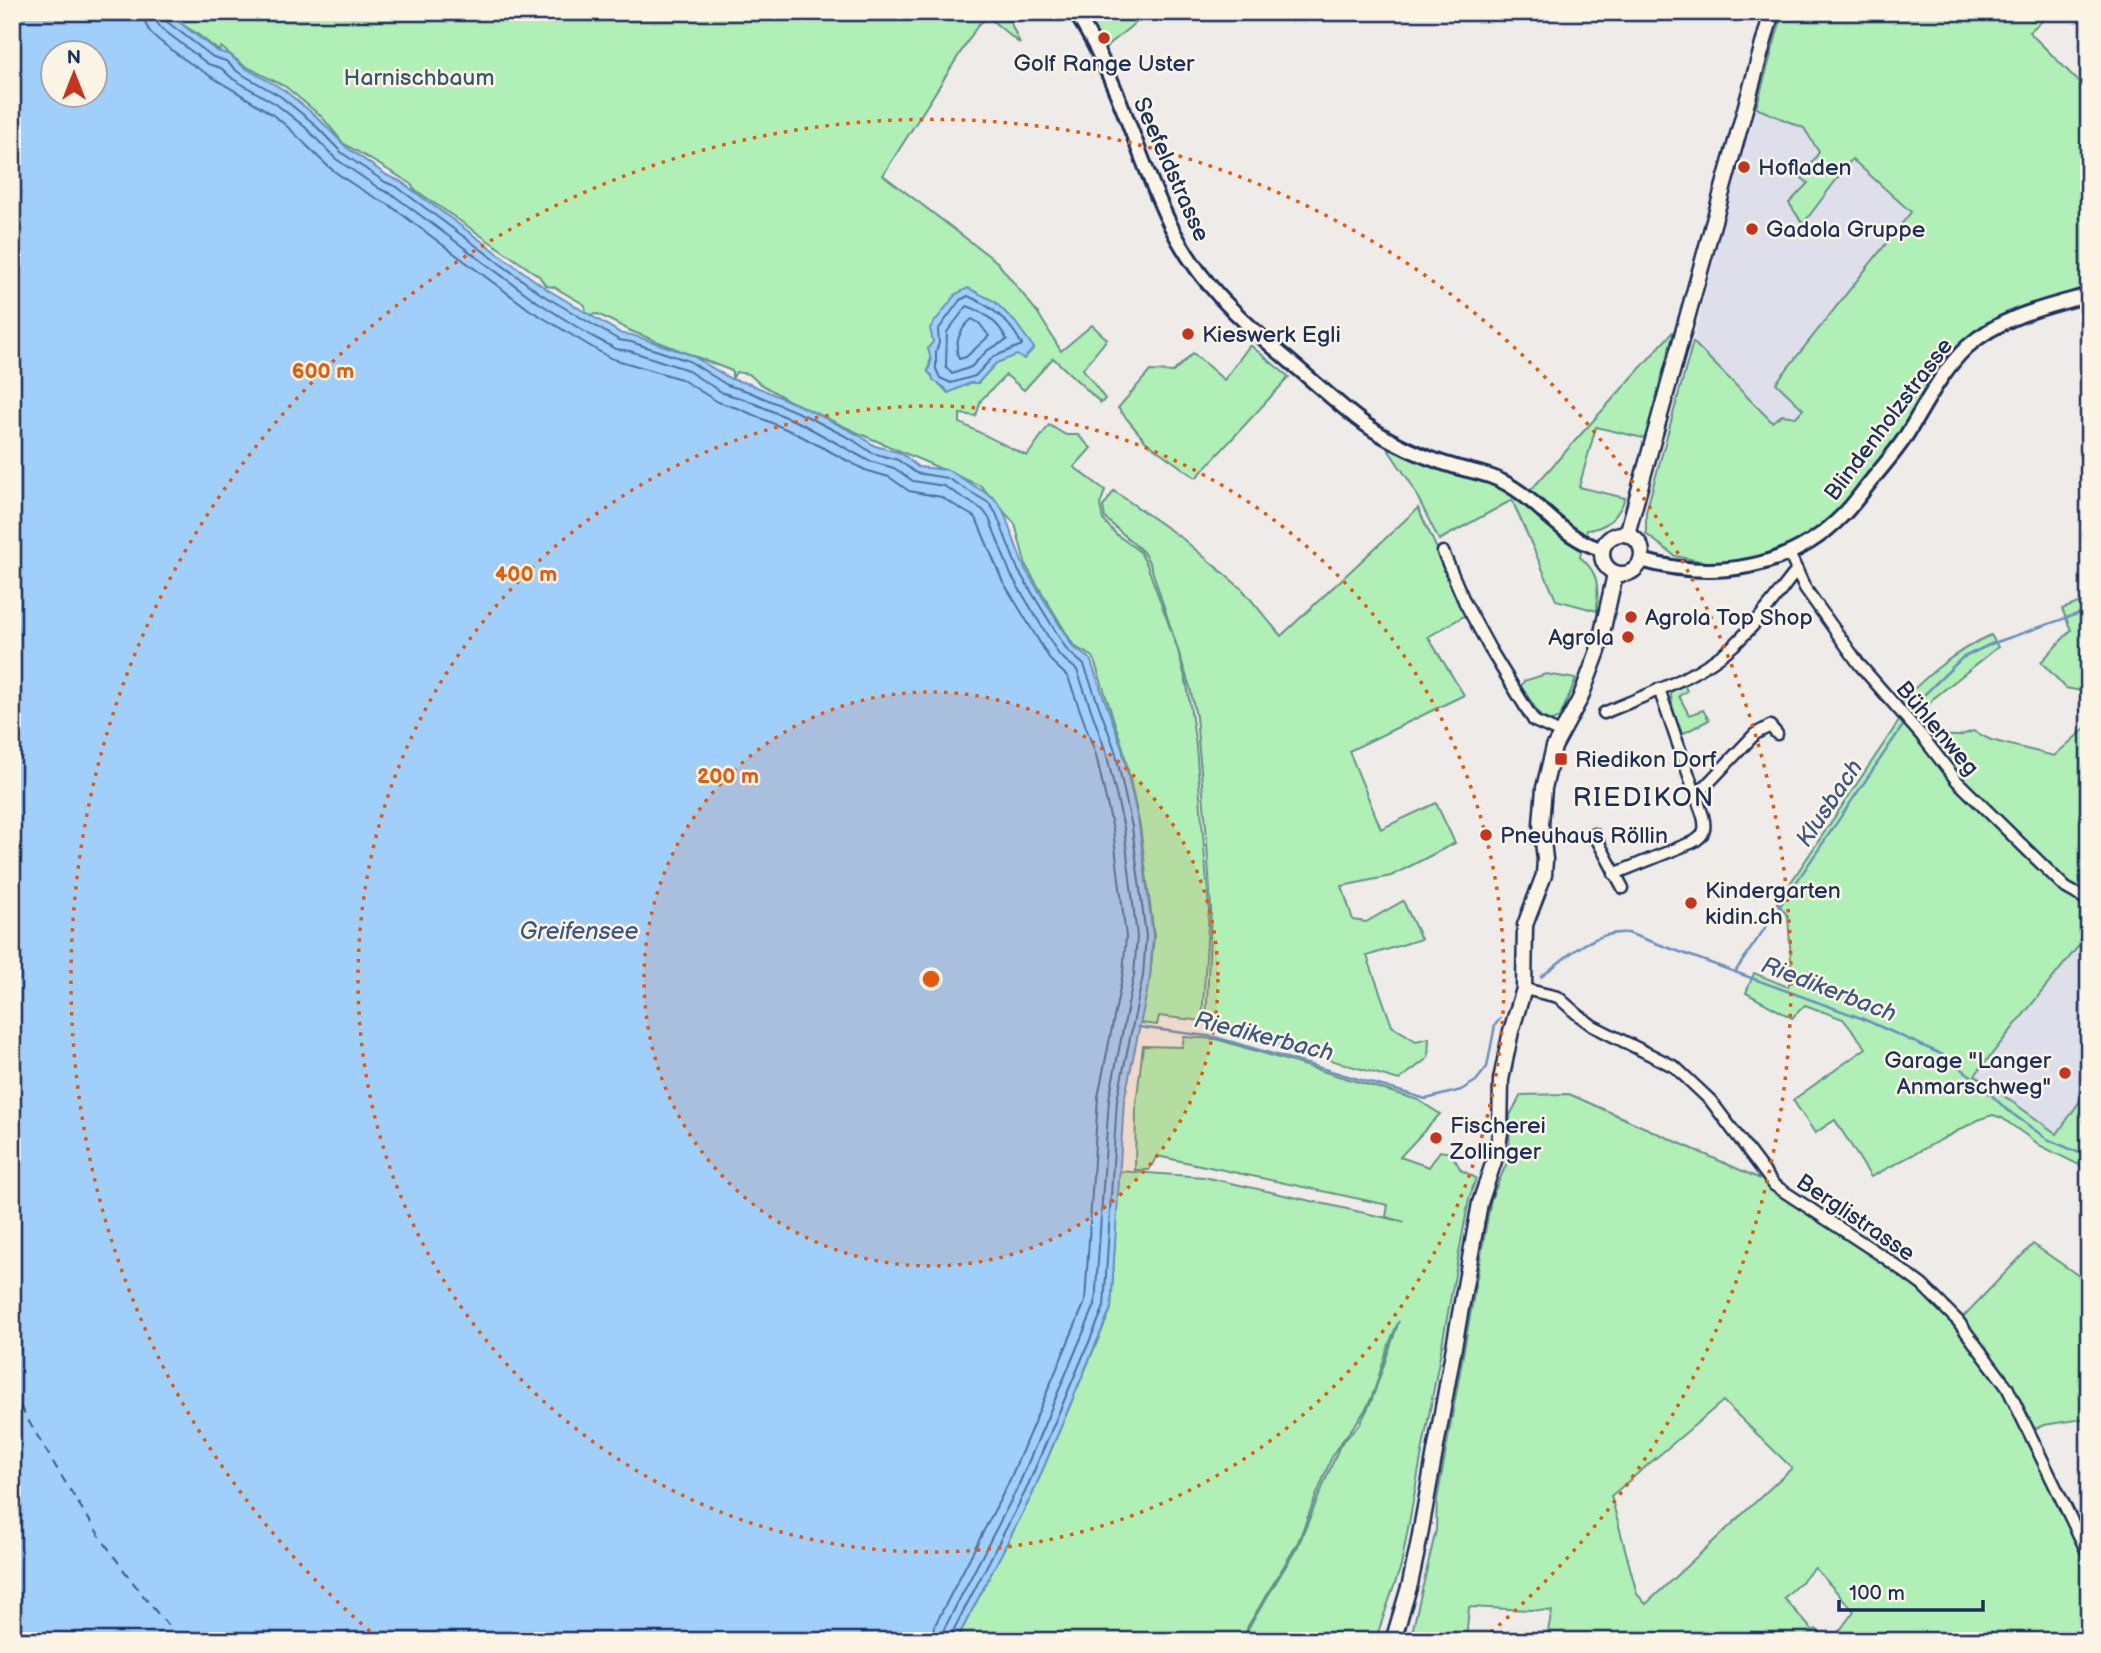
<svg xmlns="http://www.w3.org/2000/svg" width="2101" height="1653" font-family="'Balsamiq Sans',sans-serif">
<style>
.built{fill:#dfdeeb}
.green{fill:#b0f0b7;stroke:#66908a;stroke-width:2;fill-rule:evenodd}
.water{fill:#a0cffc;stroke:#6b8fbd;stroke-width:2;fill-rule:evenodd}
.lines{fill:none;stroke-linecap:round;stroke-linejoin:round}
.shore{stroke:#506f9d;stroke-width:2}
.stream{stroke:#6b8fbd;stroke-width:2.5}
.ferry{stroke:#3c5786;stroke-width:2;stroke-dasharray:9 7;stroke-linecap:butt}
.minor-casing{stroke:#1b2f5e;stroke-width:15}
.tertiary-casing{stroke:#1b2f5e;stroke-width:18}
.secondary-casing{stroke:#1b2f5e;stroke-width:19}
.minor{stroke:#fcf5e5;stroke-width:10}
.tertiary{stroke:#fcf5e5;stroke-width:12}
.secondary{stroke:#fcf5e5;stroke-width:14}
.ring{fill:none;stroke:#e8590c;stroke-width:3.5;stroke-dasharray:3.5 7}
.poi-dot{fill:#c8321e;stroke:#fcf5e5;stroke-width:2.5}
.labels{text-anchor:middle;stroke-width:5;stroke-linejoin:round;paint-order:stroke}
.poi-label{font-size:23px;fill:#1b2f5e;stroke:#fcf5e5;text-anchor:start}
.park-label{font-size:23px;fill:#395670;stroke:#fcf5e5}
.street-label{font-size:23px;fill:#1b2f5e;stroke:#fcf5e5}
.water-label{font-size:24px;font-style:italic;fill:#3c5786;stroke:#fcf5e5}
.quarter-label{font-size:26px;letter-spacing:2px;fill:#1b2f5e;stroke:#fcf5e5}
.centre{fill:#e8590c;stroke:#fcf5e5;stroke-width:3.5}
.ring-label{font-size:21px;text-anchor:middle;font-weight:bold;fill:#e8590c;stroke:#fcf5e5;stroke-width:5;stroke-linejoin:round;paint-order:stroke}
</style>
<rect width="100%" height="100%" fill="#efebe8"/>
<filter id="ink" filterUnits="userSpaceOnUse"><feTurbulence type="fractalNoise" baseFrequency=".0143" numOctaves="2"/><feDisplacementMap in="SourceGraphic" scale="14" xChannelSelector="R" yChannelSelector="G"/><feConvolveMatrix kernelMatrix="1 2 1 2 8 2 1 2 1" color-interpolation-filters="sRGB"/></filter>
<g filter="url(#ink)">
<!-- built -->
<g class="built">
<path d="M1756,108L1804,128L1820,152L1803,177L1808,182L1803,223L1852,159L1912,212L1776,383L1804,409L1796,417L1782,415L1772,422L1693,342L1741,148L1750,130Z"/>
<path d="M2089,933V1088L2057,1134L1975,1075Z"/>
</g>
<!-- green -->
<g class="green">
<path d="M162,12H968L965,17L968,20L973,12H1006L1020,44L988,17L978,25L883,175L997,262L1038,313L1061,351L1092,325L1107,339L1083,369L1105,399L1101,403L1053,358L1024,390L1006,375L981,400L976,416L960,414V423L1027,456L1049,425L1066,435H1078L1091,448L1074,467L1105,490L1100,505L1103,520L1116,534L1140,552L1147,565L1177,647L1187,685L1196,746L1209,909L1202,1021L1159,1016L1157,1025L1140,1023L1150,977L1154,936L1140,826L1123,748L1093,657L1074,646L1026,566L1015,524L981,486L856,432L790,401L759,383L749,374L736,372L732,379V371L631,331L598,314L586,315L585,305L554,287L546,286L539,276L414,189L410,183L343,143L322,117L286,87L243,65L221,47L219,51L196,33ZM933,343L1034,348L996,363L978,383H970L948,393L928,372Z"/>
<path d="M1075,12H1148L1099,53Z"/>
<path d="M1783,12H2035L2042,21L2029,32L2089,92V295L2024,313L1968,346L1845,514L1786,549L1745,561L1710,563L1675,556L1646,534V512L1693,342L1772,422L1782,415L1796,417L1803,409L1776,383L1911,212L1852,159L1803,224L1789,203L1808,183L1802,178L1819,152L1804,128L1756,108Z"/>
<path d="M1680,324L1650,433L1643,438L1596,427L1579,487L1625,498C1618,517 1607,528 1587,530L1585,536L1567,525L1530,491Z"/>
<path d="M1250,345L1289,377L1196,478L1146,442L1118,408L1150,371L1173,372L1193,353L1224,380Z"/>
<path d="M1391,446L1501,486L1527,503L1559,534L1581,551L1580,557C1600,574 1598,587 1597,611L1556,600L1512,500L1439,540L1410,482L1389,451Z"/>
<path d="M1114,491L1183,539L1243,590L1281,636L1418,508L1467,614L1428,637L1464,695L1349,751L1381,829L1436,803L1455,843L1391,876L1342,886L1353,920L1366,922L1403,901L1421,939L1367,956L1392,1026L1416,1041L1429,1038L1428,1058L1399,1080L1206,1024L1211,909L1206,826L1196,717L1190,687L1150,564L1143,552L1105,518L1103,507Z"/>
<path d="M2089,599V680L2081,691L2066,688L2041,662L2071,630L2062,609Z"/>
<path d="M1991,635L1998,647L1934,698L1913,726L1922,735L1959,736L1973,731L1991,740L2054,756L2089,725V933L1975,1075L2057,1134L2089,1088V1170L2041,1146L2002,1118L1993,1115L1980,1119L1871,1177L1835,1120L1815,1133L1793,1100L1866,1048L1843,1019L1805,1005L1792,1018L1746,993L1754,973L1788,987L1792,974L1788,916L1777,903L1903,715L1896,706C1926,677 1952,652 1991,635Z"/>
<path d="M1546,674L1576,679L1560,717L1552,721L1541,717L1521,686L1524,681Z"/>
<path d="M1684,684L1687,691L1679,696L1689,715L1703,710L1709,720L1682,734C1677,719 1670,706 1671,691Z"/>
<path d="M1184,1037L1216,1039L1418,1100L1440,1114L1400,1157L1429,1167L1440,1151L1451,1153L1461,1170L1476,1178L1469,1199L1401,1566L1375,1641H1311L1301,1633L1299,1641H1244L1249,1627L1298,1546L1340,1445L1360,1424L1371,1402L1399,1321C1386,1346 1381,1374 1371,1399C1362,1420 1345,1435 1333,1454L1297,1544L1248,1626L1243,1641H956L1032,1495L1111,1309L1119,1171L1204,1177L1405,1222L1386,1217L1388,1205L1157,1156L1149,1170H1135L1136,1105L1143,1046L1182,1047Z"/>
<path d="M1569,1094L1774,1185L1929,1283L1960,1320L2033,1244L2089,1283V1418L2044,1425L2032,1430L2089,1558V1641H1832L1854,1611L1815,1568L1784,1598L1813,1631L1816,1629L1828,1641H1546L1552,1611L1469,1607L1466,1641H1461L1460,1635L1410,1641L1436,1530L1437,1500L1491,1199L1509,1158L1510,1115L1521,1095ZM1723,1401L1792,1468L1646,1604L1637,1594L1611,1496Z"/>
</g>
<!-- water -->
<g class="water">
<path d="M12,12H166L217,51L230,55L242,66L284,90L316,116L346,147L388,176L400,181L545,288L622,334L632,335L691,355L731,379L750,384L809,410L857,434L875,446L901,453L918,467L948,470L994,498L1003,510L1024,567L1073,647L1090,659L1122,748L1139,825L1153,936L1150,977L1124,1101L1111,1308L1032,1495L956,1641H12ZM52,52H94V94H52Z"/>
<path d="M968,288L994,301L1015,322L1034,348L1024,359L1017,355L996,363L978,383H970L948,393L945,388L933,380L932,375L928,372L931,361L928,348L933,342L930,328L956,294Z"/>
</g>
<g class="lines">
<!-- shore -->
<g class="shore">
<path d="M144,12C144,22 147,30 154,36C190,67 231,87 270,113C293,128 309,150 329,167C342,178 372,197 388,204L530,310L610,358L681,379L718,402L740,409L797,434L865,470L889,477L909,491L941,497L976,518L1002,580L1051,661L1068,677L1096,755L1113,830L1126,937L1123,973L1098,1097L1085,1302L1008,1484L934,1627L931,1641"/>
<path d="M154,12L156,21L161,28L208,64L221,68L233,79L276,104L305,127L336,159L380,189L393,195L536,301L588,334L616,349L630,351L685,369L723,393L744,399L802,424L869,461L894,468L913,481L944,486L983,510L989,518L1011,575L1059,655L1077,670L1106,752L1124,828L1137,937L1134,975L1109,1099L1095,1305L1017,1489L943,1631L941,1641"/>
<path d="M163,12L166,21L213,57L226,61L238,72L280,96L311,121L342,153L385,182L397,187L541,294L619,340L631,342L689,361L727,385L747,391L806,416L853,440L872,453L898,460L916,473L947,478L989,503L996,513L1018,570L1067,650L1084,665L1115,750L1132,827L1146,936L1143,976L1117,1100L1104,1307L1025,1492L951,1635L950,1641"/>
<path d="M968,296C991,306 1011,322 1022,345L993,357L975,376L951,383L940,378L936,369V351L939,343L938,330L960,300Z"/>
<path d="M967,306C983,311 1000,324 1007,340L988,350L971,367L952,374L946,367L947,332Z"/>
<path d="M972,319L979,323L989,336L966,357L959,359C953,346 960,328 972,319Z"/>
</g>
<!-- stream -->
<g class="stream">
<path d="M1911,713L1925,694L1962,658L1991,644L2089,610"/>
<path d="M1735,972L1904,724"/>
<path d="M1541,977C1566,957 1594,930 1628,933L1861,1018L1941,1054L1970,1075L2006,1109L2047,1139L2089,1157"/>
<path d="M1138,1027L1215,1037L1426,1099L1461,1090L1476,1081L1487,1067L1495,1025L1500,1019"/>
</g>
<!-- ferry -->
<path class="ferry" d="M12,1393C63,1479 113,1567 182,1641"/>
<defs>
<g id="minor">
<path d="M1443,552L1465,603L1490,649L1534,721L1561,733"/>
<path d="M1789,553L1805,588L1859,664L1921,735L1957,781L2066,888L2089,901"/>
<path d="M1604,713C1648,694 1698,677 1734,645C1758,623 1777,595 1797,570"/>
<path d="M1696,796L1755,734L1770,726L1777,734"/>
<path d="M1594,834L1623,888"/>
<path d="M1614,874L1693,842C1705,836 1706,828 1703,816L1659,689"/>
<path d="M1524,989L1558,997L1577,1014L1593,1026L1675,1067L1711,1101L1774,1185L1884,1257L1922,1285L1958,1321L2007,1387L2089,1556"/>
</g>
<g id="tertiary">
<path d="M1075,12C1116,74 1135,149 1166,216C1199,289 1249,326 1308,377C1335,400 1361,425 1392,441C1413,452 1434,461 1456,467C1470,471 1484,473 1497,479C1537,496 1558,537 1601,549"/>
<path d="M1641,560C1713,581 1790,570 1844,514C1854,504 1862,492 1871,481C1882,467 1894,454 1904,439C1924,408 1940,372 1967,347C2001,316 2046,307 2089,295"/>
</g>
<g id="secondary">
<circle cx="1622" cy="554" r="20"/>
<path d="M1627,534L1772,12"/>
<path d="M1393,1641L1410,1584L1418,1546L1480,1203L1497,1152L1500,1133L1501,1080L1511,1031L1524,989L1525,925L1544,875L1545,859L1541,824L1544,788L1554,747L1580,699L1598,651L1615,574"/>
</g>
</defs>
<!-- minor casing -->
<use href="#minor" class="minor-casing"/>
<!-- tertiary casing -->
<use href="#tertiary" class="tertiary-casing"/>
<!-- secondary casing -->
<use href="#secondary" class="secondary-casing"/>
<!-- minor -->
<use href="#minor" class="minor"/>
<!-- tertiary -->
<use href="#tertiary" class="tertiary"/>
<!-- secondary -->
<use href="#secondary" class="secondary"/>
</g>
</g>
<!-- distance rings -->
<circle cx="931" cy="979" r="287" fill="#e8590c" fill-opacity=".12"/>
<g class="ring">
<circle cx="931" cy="979" r="287"/>
<circle cx="931" cy="979" r="573"/>
<path d="M378 1638A860 860 0 1 1 1484 1638"/>
</g>
<!-- markers -->
<g class="poi-dot">
<circle cx="1104" cy="38" r="7"/>
<circle cx="1744" cy="167" r="7"/>
<circle cx="1752" cy="229" r="7"/>
<circle cx="1188" cy="334" r="7"/>
<circle cx="1631" cy="617" r="7"/>
<circle cx="1628" cy="637" r="7"/>
<rect x="1554" y="752" width="14" height="14" rx="3.5"/>
<circle cx="1486" cy="835" r="7"/>
<circle cx="1691" cy="903" r="7"/>
<circle cx="2065" cy="1073" r="7"/>
<circle cx="1436" cy="1138" r="7"/>
</g>
<g class="labels">
<!-- poi labels -->
<g class="poi-label">
<text x="1104" y="71" text-anchor="middle">Golf Range Uster</text>
<text x="1758" y="175">Hofladen</text>
<text x="1766" y="237">Gadola Gruppe</text>
<text x="1202" y="342">Kieswerk Egli</text>
<text x="1645" y="625">Agrola Top Shop</text>
<text x="1614" y="645" text-anchor="end">Agrola</text>
<text x="1575" y="767">Riedikon Dorf</text>
<text x="1500" y="843">Pneuhaus Röllin</text>
<text x="1705" y="898">Kindergarten<tspan x="1705" dy="26">kidin.ch</tspan></text>
<text x="2051" y="1068" text-anchor="end">Garage "Langer<tspan x="2051" dy="26">Anmarschweg"</tspan></text>
<text x="1450" y="1133">Fischerei<tspan x="1450" dy="26">Zollinger</tspan></text>
</g>
<!-- park labels -->
<g class="park-label">
<text x="419" y="85">Harnischbaum</text>
</g>
<!-- street labels -->
<g class="street-label">
<text transform="translate(1172 169) rotate(66)" y="8">Seefeldstrasse</text>
<text transform="translate(1888 419) rotate(-53)" y="8">Blindenholzstrasse</text>
<text transform="translate(1938 728) rotate(50)" y="8">Bühlenweg</text>
<text transform="translate(1856 1217) rotate(34)" y="8">Berglistrasse</text>
</g>
<!-- water labels -->
<g class="water-label">
<text transform="translate(1829 803) rotate(-56)" y="8">Klusbach</text>
<text x="579" y="939">Greifensee</text>
<text transform="translate(1829 989) rotate(21)" y="8">Riedikerbach</text>
<text transform="translate(1264 1036) rotate(14)" y="8">Riedikerbach</text>
</g>
<!-- quarter labels -->
<g class="quarter-label">
<text x="1644" y="806">RIEDIKON</text>
</g>
</g>
<circle cx="931" cy="979" r="10" class="centre"/>
<g class="ring-label">
<text x="323" y="378">600 m</text>
<text x="526" y="581">400 m</text>
<text x="728" y="783">200 m</text>
</g>
<!-- margin -->
<rect width="2101" height="1653" fill="none" stroke="#fcf5e5" stroke-width="42"/>
<rect x="21" y="21" width="2059" height="1611" fill="none" stroke="#1b2f5e" stroke-width="2.5" filter="url(#ink)"/>
<!-- north arrow -->
<g transform="translate(74 74)"><circle r="33" fill="#fcf5e5" stroke="#a2a6af" stroke-width="2"/>
<path d="M0-5L12 26L0 18L-12 26Z" fill="#c8321e"/>
<text y="-10" font-size="19" font-weight="bold" text-anchor="middle" fill="#1b2f5e">N</text>
</g>
<!-- scale -->
<path d="M1839 1600v10h144v-10" fill="none" stroke="#1b2f5e" stroke-width="3.5"/>
<text x="1849" y="1600" font-size="21" fill="#1b2f5e" stroke="#fcf5e5" stroke-width="5" paint-order="stroke">100 m</text>
</svg>
